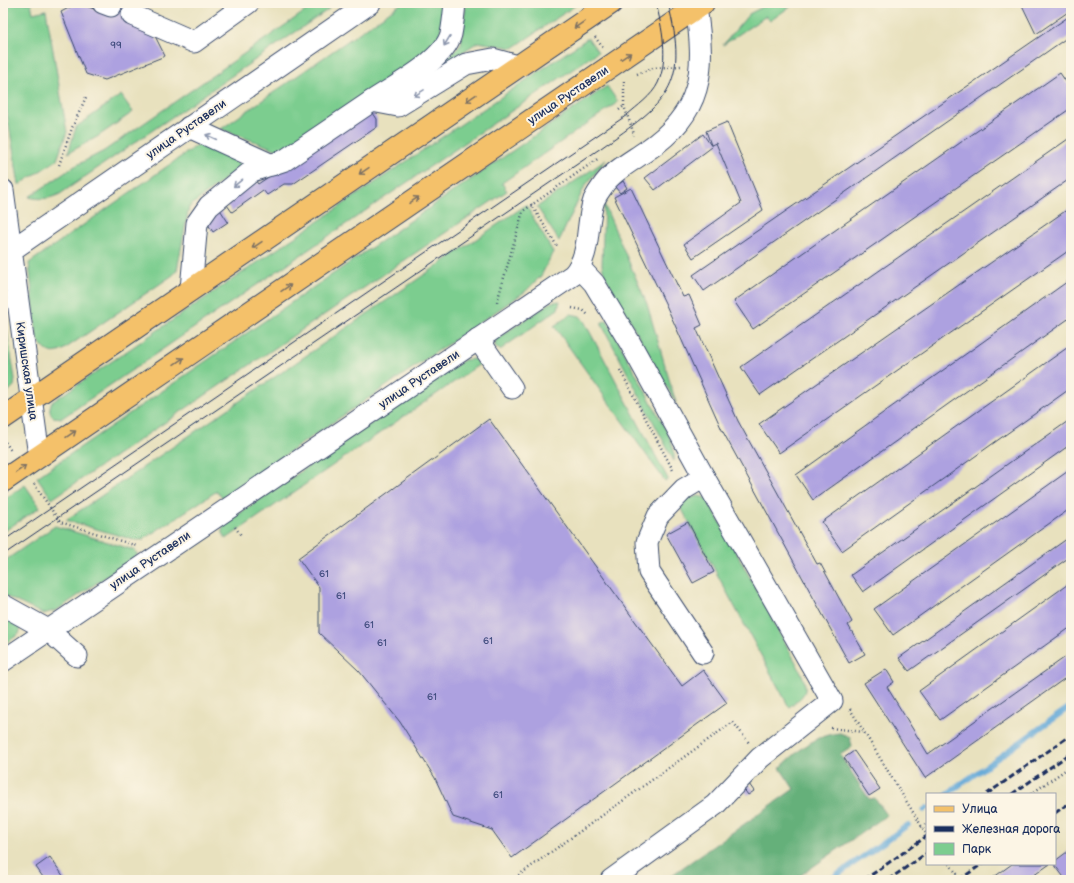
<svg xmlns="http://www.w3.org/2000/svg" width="1074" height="883" font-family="'Balsamiq Sans',sans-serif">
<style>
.green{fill:#7ccd8f;stroke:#4c7e76}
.forest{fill:#65b07a;stroke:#40706c}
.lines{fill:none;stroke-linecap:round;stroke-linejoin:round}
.stream{stroke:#62a8d8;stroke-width:5.5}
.building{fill:#ada1e0}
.minor-casing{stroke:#3a4a6c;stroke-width:23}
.major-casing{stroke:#3a4a6c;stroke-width:24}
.path{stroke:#3a4a6c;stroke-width:2.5;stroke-dasharray:1 3;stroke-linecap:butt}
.minor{stroke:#fff;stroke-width:21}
.major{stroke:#f4c16a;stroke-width:22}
.tram{stroke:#1b2f5e;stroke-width:1}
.rail{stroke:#1b2f5e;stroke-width:3;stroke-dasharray:6 3;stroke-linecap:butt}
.oneway{stroke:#7d7163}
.oneway2{stroke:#8d97ae}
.labels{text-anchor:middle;stroke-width:4;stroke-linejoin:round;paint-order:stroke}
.number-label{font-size:10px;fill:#404c7e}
.street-label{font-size:12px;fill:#1b2f5e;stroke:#fcf5e5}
</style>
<rect width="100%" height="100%" fill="#fcf5e5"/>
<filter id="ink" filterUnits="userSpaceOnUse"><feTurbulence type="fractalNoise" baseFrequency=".025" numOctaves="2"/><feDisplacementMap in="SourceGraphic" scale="8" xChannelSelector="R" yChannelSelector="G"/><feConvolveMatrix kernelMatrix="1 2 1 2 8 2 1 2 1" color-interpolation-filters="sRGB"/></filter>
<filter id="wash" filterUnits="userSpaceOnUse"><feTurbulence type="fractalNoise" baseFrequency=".012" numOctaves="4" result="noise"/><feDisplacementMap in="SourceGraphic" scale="16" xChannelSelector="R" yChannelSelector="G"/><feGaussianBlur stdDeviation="0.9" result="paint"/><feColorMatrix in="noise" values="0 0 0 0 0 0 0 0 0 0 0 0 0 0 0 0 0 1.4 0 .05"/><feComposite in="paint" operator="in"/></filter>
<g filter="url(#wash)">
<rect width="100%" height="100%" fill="#e8e1be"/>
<!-- green -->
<g class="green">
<path d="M3,3H31L33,13L46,10L67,132L57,160L19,185L3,89Z"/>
<path d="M317,3H325L329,9L60,194C49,199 41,200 29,197L75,166L104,151Z"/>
<path d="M402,3H444L440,35L422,59L283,152L221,129Z"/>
<path d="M466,3H575L576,5L513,48L478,42L430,73L428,71L461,45Z"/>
<path d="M770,3H795L770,21L766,16L723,45L749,14Z"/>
<path d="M588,38L598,52L62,418L53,417C49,412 49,408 52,402Z"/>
<path d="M607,86L618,102L502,183L507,191L52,499L37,477Z"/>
<path d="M121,95L133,112L97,137L68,153L76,127Z"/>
<path d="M199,144L243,165L189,207L177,270L173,275L63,350C50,357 43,349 37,338L29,263Z"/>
<path d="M606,160L585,186L559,241L537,207Z"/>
<path d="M604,204L647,304L676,403L604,274L602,265Z"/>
<path d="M526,205L553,252L541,276L526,291L222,498L217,491L142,540H134L66,520Z"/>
<path d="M560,301L558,309L500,350L495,347L496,339L552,302Z"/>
<path d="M3,306L15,379L14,386L3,397Z"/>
<path d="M571,314L580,316L584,321L668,479L665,481L554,326Z"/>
<path d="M607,320L669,435L674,451V461L601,323Z"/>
<path d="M474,359L480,364L226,539L222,531L224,525L230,520L464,360Z"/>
<path d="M25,485L40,507L3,532V500Z"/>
<path d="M699,496L706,498L709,502L800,670C809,691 807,694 789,707L678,502L684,499Z"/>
<path d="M55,526L134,550L138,555L57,610L43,614L3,595V562Z"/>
<path d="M3,616L18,623L21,627L19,634L3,645Z"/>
</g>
<!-- forest -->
<path class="forest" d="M840,733L850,737L852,747L840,755L869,799L875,798L887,815L794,880H665L794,789L780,768C798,751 814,735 840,733Z"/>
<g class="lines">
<!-- stream -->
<g class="stream">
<path d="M947,794L1071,706"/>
<path d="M924,810L927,808"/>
<path d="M830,880L908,825"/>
</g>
</g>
<g id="blocks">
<!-- building -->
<g class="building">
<path d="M78,3L107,14L112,3H136L128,22L153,32L165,56L105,80L86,74L61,12Z"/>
<path d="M1021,3H1071V10L1036,34Z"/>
<path d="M1071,15V35L704,291L693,275Z"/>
<path d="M1060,73L1071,89V108L753,329L734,301Z"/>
<path d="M367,111L373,113L377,119V127L293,184H284L267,195L263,190L232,212L222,198L252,176L258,184Z"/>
<path d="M727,122L763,210L693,258L684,244L741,203L716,143L711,145L706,131Z"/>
<path d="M703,134L712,147L655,190L645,178Z"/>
<path d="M1071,137V178L760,395L741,367Z"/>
<path d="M623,181L627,188L620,193L615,187Z"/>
<path d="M631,188L683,297L689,295L702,325L696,328L738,421L817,564L820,563L852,622L848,625L865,654L849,663L722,430L666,305L614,197Z"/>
<path d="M1071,207V249L779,453L759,424Z"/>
<path d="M219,208L228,222L213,232L204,218Z"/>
<path d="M1071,279V317L813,500L796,475Z"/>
<path d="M1071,345V388L842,551L822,522Z"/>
<path d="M489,419L682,686L703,670L727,703L512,858L492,830L453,817L435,778L400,722L359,671L319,633V587L298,558Z"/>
<path d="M1071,419V444L863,592L851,575Z"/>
<path d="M1071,469V508L893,635L874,609Z"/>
<path d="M688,522L714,572L693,583L666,534Z"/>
<path d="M1071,536V556L909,671L899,658Z"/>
<path d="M1071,582V627L940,720L919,691Z"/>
<path d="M1071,653V674L925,778L864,683L886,669L894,682L887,687L928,754Z"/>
<path d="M854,751L880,789L869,796L844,758Z"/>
<path d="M749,784L754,791L748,795L743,788Z"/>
<path d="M1071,849V880H1066L1054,864L1055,861Z"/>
<path d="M50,857L66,880H45L36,867Z"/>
<path d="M1012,864H1050L1027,880H990Z"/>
</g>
</g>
</g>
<g filter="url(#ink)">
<use href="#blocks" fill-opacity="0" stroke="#3a4a6c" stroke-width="1"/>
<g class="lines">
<defs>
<g id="minor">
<path d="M103,3L111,6"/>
<path d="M132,15L194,42L248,3"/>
<path d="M372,101C394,86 444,61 451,34C453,24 454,13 455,3"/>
<path d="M189,127L272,165"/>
<path d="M3,190L39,456"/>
<path d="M3,256L370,3"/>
<path d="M579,267L594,283L629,341L704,477L832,701L760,758L715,805L611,880"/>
<path d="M191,289L197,223L209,206L252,171L285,160L372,101L398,106L466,64L493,59L518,66"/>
<path d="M478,339L512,388"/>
<path d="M3,605L48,630L77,656"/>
<path d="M703,653L649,572L647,542L658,516L684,489L704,477"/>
<path d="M3,661L573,275C592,254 585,225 594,200C596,196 599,191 602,187C611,172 632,161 646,151C703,113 706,71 696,7"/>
</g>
<g id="major">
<path d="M3,418L611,3"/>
<path d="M3,481L703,3"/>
</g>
</defs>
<!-- minor casing -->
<use href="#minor" class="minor-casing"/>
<!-- major casing -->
<use href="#major" class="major-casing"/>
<!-- path -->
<g class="path">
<path d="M595,37L603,48"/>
<path d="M637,74L653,68L681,66"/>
<path d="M624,81V106L634,134L633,135"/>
<path d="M619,110L624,106"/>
<path d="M59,165L72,128L87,95"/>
<path d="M531,204L557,246"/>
<path d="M497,302L523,211L599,158"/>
<path d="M572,308L583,310L589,316"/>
<path d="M620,370L674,472"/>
<path d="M3,439L12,452"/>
<path d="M34,484L60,522L137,546"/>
<path d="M235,527L241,535"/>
<path d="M850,709L927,835"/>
<path d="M831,728L863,732"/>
<path d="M1031,794L1071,766"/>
<path d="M921,827L927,823"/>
<path d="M949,864L962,880"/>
<path d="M512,880L733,722L749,743"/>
</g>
<!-- minor -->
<use href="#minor" class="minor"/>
<!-- major -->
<use href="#major" class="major"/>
<!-- tram -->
<g class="tram">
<path d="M3,541L627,115C637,106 652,96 658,83C669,59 662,28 656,3"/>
<path d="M3,555L601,148C666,102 690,88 668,3"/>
</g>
<!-- rail -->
<g class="rail">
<path d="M987,794L1071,735"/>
<path d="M1012,794L1071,753"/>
<path d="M1055,813L1071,802"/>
<path d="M864,880L927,836"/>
<path d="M888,880L927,853"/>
<path d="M959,880L982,864"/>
</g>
</g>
<!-- one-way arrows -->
<defs><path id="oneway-shaft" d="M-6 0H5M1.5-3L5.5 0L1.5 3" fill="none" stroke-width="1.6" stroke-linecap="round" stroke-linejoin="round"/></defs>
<g class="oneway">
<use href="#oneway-shaft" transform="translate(579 25) rotate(146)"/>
<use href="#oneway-shaft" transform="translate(626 56) rotate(-34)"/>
<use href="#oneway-shaft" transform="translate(471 98) rotate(146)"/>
<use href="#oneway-shaft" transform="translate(364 171) rotate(146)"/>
<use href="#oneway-shaft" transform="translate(414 200) rotate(-34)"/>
<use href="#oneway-shaft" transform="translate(257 245) rotate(146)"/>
<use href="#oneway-shaft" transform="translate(286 288) rotate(-34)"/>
<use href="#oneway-shaft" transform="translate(179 361) rotate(-34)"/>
<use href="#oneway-shaft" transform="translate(71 434) rotate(-34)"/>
<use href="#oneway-shaft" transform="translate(21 469) rotate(-35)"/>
</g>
<g class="oneway2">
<use href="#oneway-shaft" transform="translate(447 41) rotate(121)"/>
<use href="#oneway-shaft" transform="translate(419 93) rotate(148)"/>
<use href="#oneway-shaft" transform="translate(211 137) rotate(-155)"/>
<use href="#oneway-shaft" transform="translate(238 183) rotate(141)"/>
</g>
</g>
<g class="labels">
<!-- number labels -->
<g class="number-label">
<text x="116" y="48">99</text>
<text x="324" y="577">61</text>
<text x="341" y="599">61</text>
<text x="369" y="628">61</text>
<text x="488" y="644">61</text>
<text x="382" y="646">61</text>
<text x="432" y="700">61</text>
<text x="498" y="798">61</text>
</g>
<!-- street labels -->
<g class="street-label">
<text transform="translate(568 95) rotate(-34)" y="4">улица Руставели</text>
<text transform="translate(186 129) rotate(-35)" y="4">улица Руставели</text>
<text transform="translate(27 371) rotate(82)" y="4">Киришская улица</text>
<text transform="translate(419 379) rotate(-34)" y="4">улица Руставели</text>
<text transform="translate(150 560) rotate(-34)" y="4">улица Руставели</text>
</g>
</g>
<!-- margin -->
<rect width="1074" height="883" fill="none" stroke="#fcf5e5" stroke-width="16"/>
<!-- legend -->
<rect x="926" y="793" width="130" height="72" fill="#fcf5e5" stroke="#a2a6af"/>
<rect x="934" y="806" width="20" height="6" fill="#f4c16a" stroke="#a2a6af"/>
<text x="962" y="813" font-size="12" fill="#1b2f5e">Улица</text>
<rect x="934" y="826" width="20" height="6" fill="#1b2f5e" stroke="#a2a6af"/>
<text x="962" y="833" font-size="12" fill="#1b2f5e">Железная дорога</text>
<rect x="934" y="843" width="20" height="12" fill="#7ccd8f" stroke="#a2a6af"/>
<text x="962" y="853" font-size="12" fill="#1b2f5e">Парк</text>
</svg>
